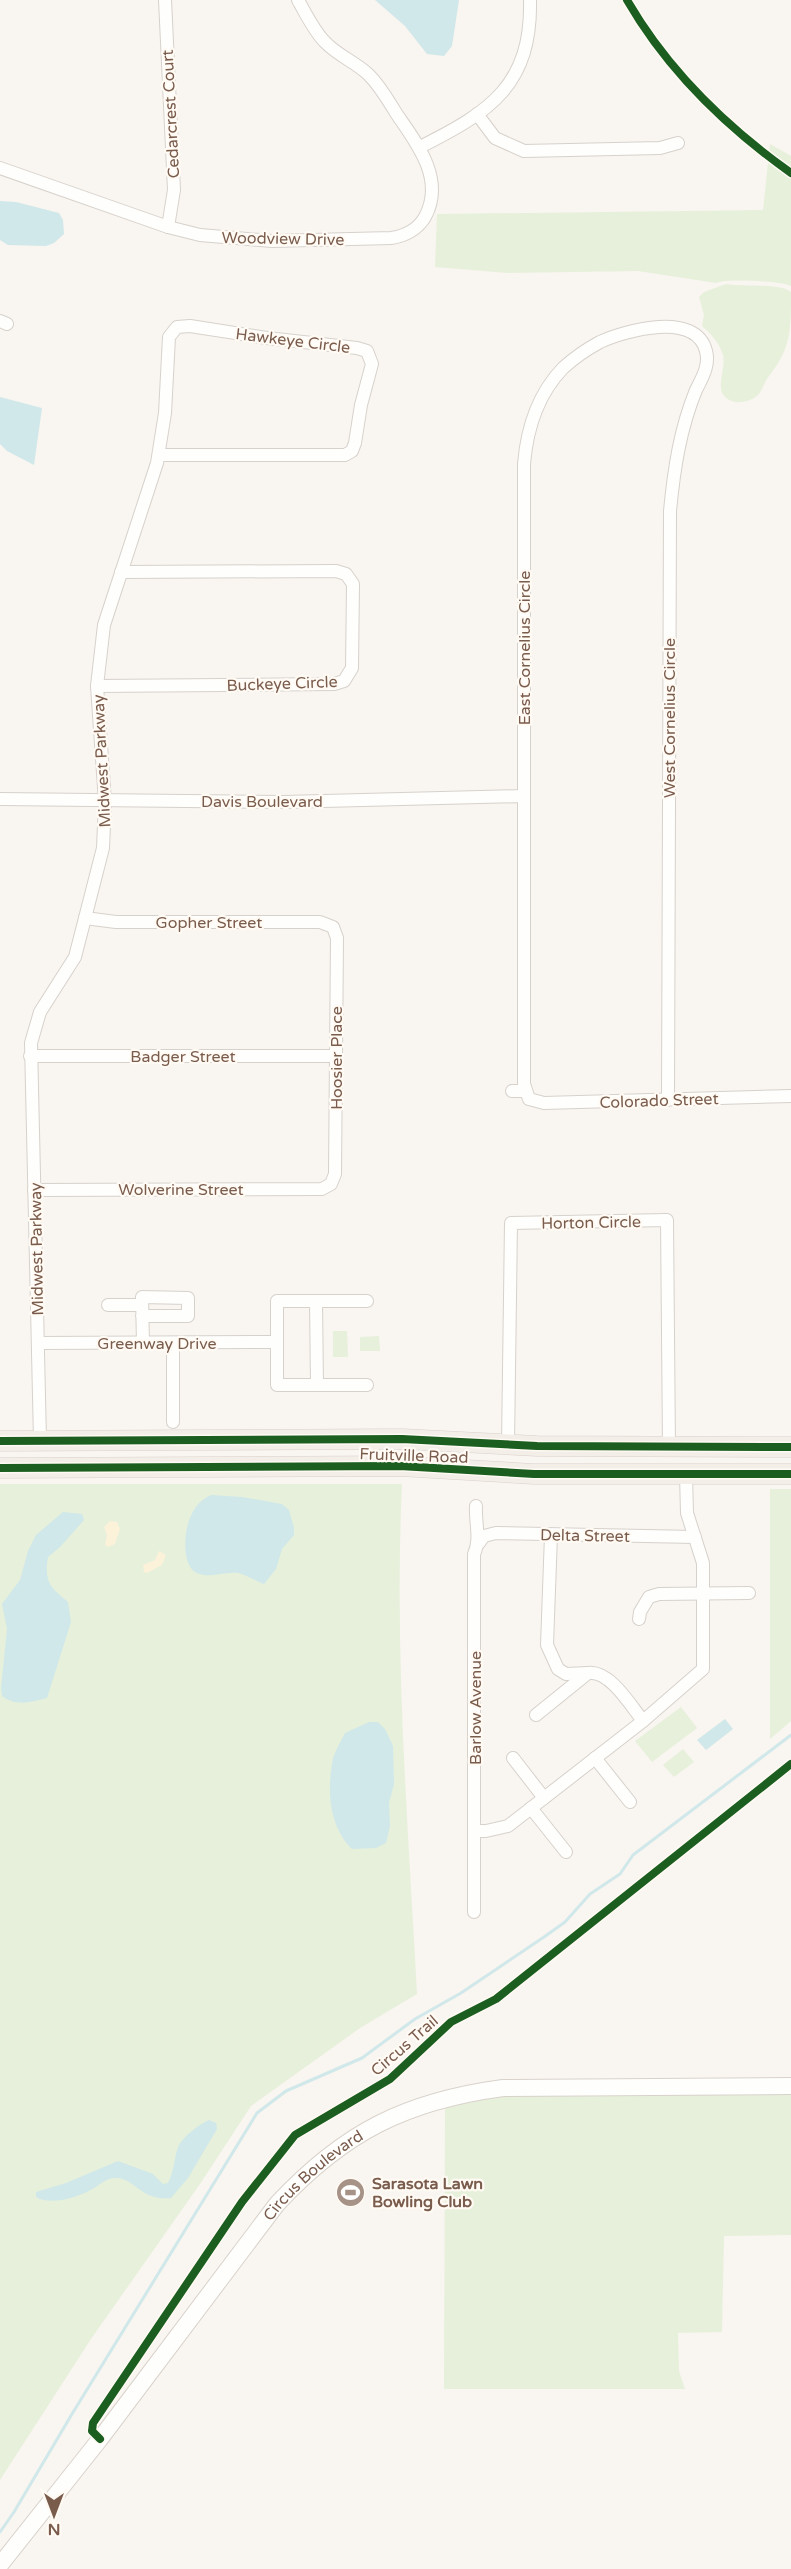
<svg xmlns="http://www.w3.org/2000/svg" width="791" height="2569" font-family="'Varela Round',sans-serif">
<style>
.green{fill:#e7f0db}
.sand{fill:#fbf2d9}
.water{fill:#d0e8ea}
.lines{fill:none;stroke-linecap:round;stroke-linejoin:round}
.stream{stroke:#d0e8ea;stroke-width:3}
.street-casing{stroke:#d7d1cb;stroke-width:14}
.secondary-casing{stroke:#d9d2cb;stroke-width:18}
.primary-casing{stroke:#dad1cc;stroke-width:21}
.street{stroke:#fefefd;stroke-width:12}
.secondary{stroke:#fefefd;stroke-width:16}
.primary{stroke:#f3eee8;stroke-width:20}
.cycleway-casing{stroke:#fffaf3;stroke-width:11}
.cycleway{stroke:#1b5e20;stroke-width:8}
.labels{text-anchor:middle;stroke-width:4.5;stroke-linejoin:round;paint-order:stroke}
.street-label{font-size:16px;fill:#7a5c4d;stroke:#fffaf3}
.poi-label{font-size:16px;font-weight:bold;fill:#7a5c4d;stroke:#fffaf3;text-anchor:start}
</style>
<rect width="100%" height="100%" fill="#f9f5f0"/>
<!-- green -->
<g class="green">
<path d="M770,144L791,156V286C783,281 724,278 716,283L638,271L508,273L435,267L437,214L763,210Z"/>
<path d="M726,284C743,287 781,283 791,292C791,331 791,348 769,376C764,382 763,390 757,396C752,400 742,403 736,402C709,396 727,372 723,355C719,342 711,334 702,326L704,315L699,297L704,292Z"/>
<path d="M333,1331H347L348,1357H333Z"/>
<path d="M379,1336L380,1351H360V1337Z"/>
<path d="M0,1484H402C394,1653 408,1824 417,1994L360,2028L251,2106L200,2184L91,2339L0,2480Z"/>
<path d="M770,1489H791V1721L770,1739Z"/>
<path d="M681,1707L697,1728L652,1762L635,1741Z"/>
<path d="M683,1749L694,1762L674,1777L663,1765Z"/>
<path d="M791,2092V2235L724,2236L722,2332L678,2333L679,2371L685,2389H444L445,2106L504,2094Z"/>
</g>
<!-- sand -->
<g class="sand">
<path d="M110,1521L117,1522L120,1529L115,1544L108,1547L105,1545L107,1535L104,1527Z"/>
<path d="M159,1551L166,1555L162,1565L147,1573L144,1572L143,1565L155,1560Z"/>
</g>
<!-- water -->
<g class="water">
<path d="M375,0H459L452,46L444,56L427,54L405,26Z"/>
<path d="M0,201L16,202L59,213L63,220L64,234L54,243L46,246L8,245L0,240Z"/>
<path d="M0,397L42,408L34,465L7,451L0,444Z"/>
<path d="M211,1495L242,1497L282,1504L289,1510L294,1528V1535L282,1549L276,1569L264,1584C256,1581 246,1575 238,1573C225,1571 211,1578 200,1574C183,1570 184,1541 187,1528C190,1514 197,1501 211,1495Z"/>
<path d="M63,1512L82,1514L84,1520L60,1547L48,1557C44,1582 50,1587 68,1602L71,1622L47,1698C30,1702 17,1707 2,1696L1,1688L7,1629L2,1604L20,1580L28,1551L36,1535Z"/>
<path d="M725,1719L733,1729L706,1750L697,1740Z"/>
<path d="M369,1722H378L385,1729L393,1746L394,1784L389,1803L390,1826L386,1843L376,1848L352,1849C330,1827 327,1794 332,1764C333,1754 340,1743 345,1733Z"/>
<path d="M209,2120L216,2123L217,2129L188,2178L171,2198C140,2201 133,2176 115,2178C107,2178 101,2184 94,2188C80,2197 50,2206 36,2197V2192L66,2183L118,2161L153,2174L163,2184L168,2183C175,2170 174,2155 179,2145C183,2137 201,2123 209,2120Z"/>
</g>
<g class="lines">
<!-- stream -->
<path class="stream" d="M0,2532L14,2512L72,2414L257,2113L286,2091L362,2058L415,2019L461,1993L544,1937L565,1922L590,1894L620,1874L633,1855L791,1735"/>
<defs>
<g id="street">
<path d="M165,0L174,190L168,227"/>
<path d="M477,114L495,138L524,151L660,148L678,143"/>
<path d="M420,147C490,112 532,85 530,0"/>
<path d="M0,168L168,227L200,235L272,241L391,238C405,236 418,229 425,217C445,180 418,145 398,116C389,102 381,87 369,75C356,62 338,56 325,42C314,31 306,14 298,0"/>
<path d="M0,321L7,324"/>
<path d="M97,686L334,684L344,681L352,668L353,584L346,574L336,571L121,572"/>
<path d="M0,799L284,802L524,796"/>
<path d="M30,1056H336"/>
<path d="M512,1091H525"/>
<path d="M668,1100L670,511C674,469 680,429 696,390C702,378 710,365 706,351C696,311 626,330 600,342C587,349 574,358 563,368C537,395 527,428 524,464V1084L529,1099L544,1103L791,1096"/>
<path d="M34,1190L322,1189L331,1184L335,1174L337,938L333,927L320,922H116L85,918"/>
<path d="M277,1301H316L317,1385H277Z"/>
<path d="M316,1301H367"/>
<path d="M108,1305H142"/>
<path d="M142,1316H188V1298L142,1297L143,1343"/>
<path d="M38,1343L277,1342"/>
<path d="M173,1343V1422"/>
<path d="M317,1385H367"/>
<path d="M40,1440L31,1043L40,1012L75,957L103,848L105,802L97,686L104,625L157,463L165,413L169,337L177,327L190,326L267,338L357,348L367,351L372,364L361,405L355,443L352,451L345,455H159"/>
<path d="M508,1445L511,1223L667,1220L669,1447"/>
<path d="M551,1535L547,1645L558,1669L566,1674L588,1673"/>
<path d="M479,1543L484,1536L496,1533L695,1537"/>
<path d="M639,1619L640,1612L649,1597L659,1594L749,1593"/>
<path d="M536,1715L588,1673C610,1670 631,1706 643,1721"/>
<path d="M513,1758L544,1798"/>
<path d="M595,1758L630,1802"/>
<path d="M531,1808L566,1852"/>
<path d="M475,1831H486L508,1826L643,1721L703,1669V1563L687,1513L686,1474"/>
<path d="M474,1912V1554C481,1539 475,1523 476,1506"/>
</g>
<g id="secondary">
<path id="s1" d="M0,2565L100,2439L277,2204C344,2132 406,2101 503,2088L791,2086"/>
</g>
<g id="primary">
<path d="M0,1441L402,1439L537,1446L791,1447"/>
<path d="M0,1468L400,1466L534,1474H791"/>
</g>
</defs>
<!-- street casing -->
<use href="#street" class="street-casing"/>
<!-- secondary casing -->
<use href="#secondary" class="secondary-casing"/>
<!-- primary casing -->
<use href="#primary" class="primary-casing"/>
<!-- street -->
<use href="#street" class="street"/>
<!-- secondary -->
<use href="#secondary" class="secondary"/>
<!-- primary -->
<use href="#primary" class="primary"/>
<defs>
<g id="cycleway">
<path d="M627,0C668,71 725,126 791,173"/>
<path d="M0,1441L402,1439L537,1446L791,1447"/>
<path d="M0,1468L400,1466L534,1474H791"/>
<path d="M100,2439L92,2431L93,2423L242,2202L295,2135L390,2079L451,2022L496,1999L791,1764"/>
</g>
</defs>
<!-- cycleway casing -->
<use href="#cycleway" class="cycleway-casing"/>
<!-- cycleway -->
<use href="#cycleway" class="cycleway"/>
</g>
<!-- icons -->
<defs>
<symbol id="stadium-disc" viewBox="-11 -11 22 22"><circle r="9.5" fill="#a69286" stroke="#fffaf3"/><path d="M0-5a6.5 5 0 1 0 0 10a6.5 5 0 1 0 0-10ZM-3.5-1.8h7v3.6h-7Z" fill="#fff"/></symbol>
</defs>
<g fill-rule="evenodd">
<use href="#stadium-disc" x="334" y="2176" width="33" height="33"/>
</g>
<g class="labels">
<!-- street labels -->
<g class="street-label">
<text transform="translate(170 114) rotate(-93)" y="6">Cedarcrest Court</text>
<text transform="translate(283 238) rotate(1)" y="6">Woodview Drive</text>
<text transform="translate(293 340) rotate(7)" y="6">Hawkeye Circle</text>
<text transform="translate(524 648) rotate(-90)" y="6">East Cornelius Circle</text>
<text transform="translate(282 683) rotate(-2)" y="6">Buckeye Circle</text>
<text transform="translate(669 718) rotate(-90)" y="6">West Cornelius Circle</text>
<text transform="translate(101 761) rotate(-93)" y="6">Midwest Parkway</text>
<text x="262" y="807">Davis Boulevard</text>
<text x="209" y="928">Gopher Street</text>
<text x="183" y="1062">Badger Street</text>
<text transform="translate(336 1058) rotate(-90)" y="6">Hoosier Place</text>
<text transform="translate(659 1100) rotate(-2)" y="6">Colorado Street</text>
<text x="181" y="1195">Wolverine Street</text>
<text transform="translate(591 1222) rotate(-1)" y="6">Horton Circle</text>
<text transform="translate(36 1249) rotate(-91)" y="6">Midwest Parkway</text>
<text x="157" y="1349">Greenway Drive</text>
<text transform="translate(414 1455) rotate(2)" y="6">Fruitville Road</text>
<text transform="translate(585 1535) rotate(1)" y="6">Delta Street</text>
<text transform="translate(475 1708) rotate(-90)" y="6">Barlow Avenue</text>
<text transform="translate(404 2045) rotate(-41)" y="6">Circus Trail</text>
<text dy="6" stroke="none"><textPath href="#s1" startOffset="501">Circus Boulevard</textPath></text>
</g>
<!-- poi labels -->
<g class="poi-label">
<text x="372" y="2189">Sarasota Lawn<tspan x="372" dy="18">Bowling Club</tspan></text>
</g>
</g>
<!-- north arrow -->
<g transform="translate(54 2515) rotate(180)" stroke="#fffaf3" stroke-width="4.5" paint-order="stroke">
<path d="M0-4.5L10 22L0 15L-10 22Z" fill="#7a5c4d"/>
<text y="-9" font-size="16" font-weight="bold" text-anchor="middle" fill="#7a5c4d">N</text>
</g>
</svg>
